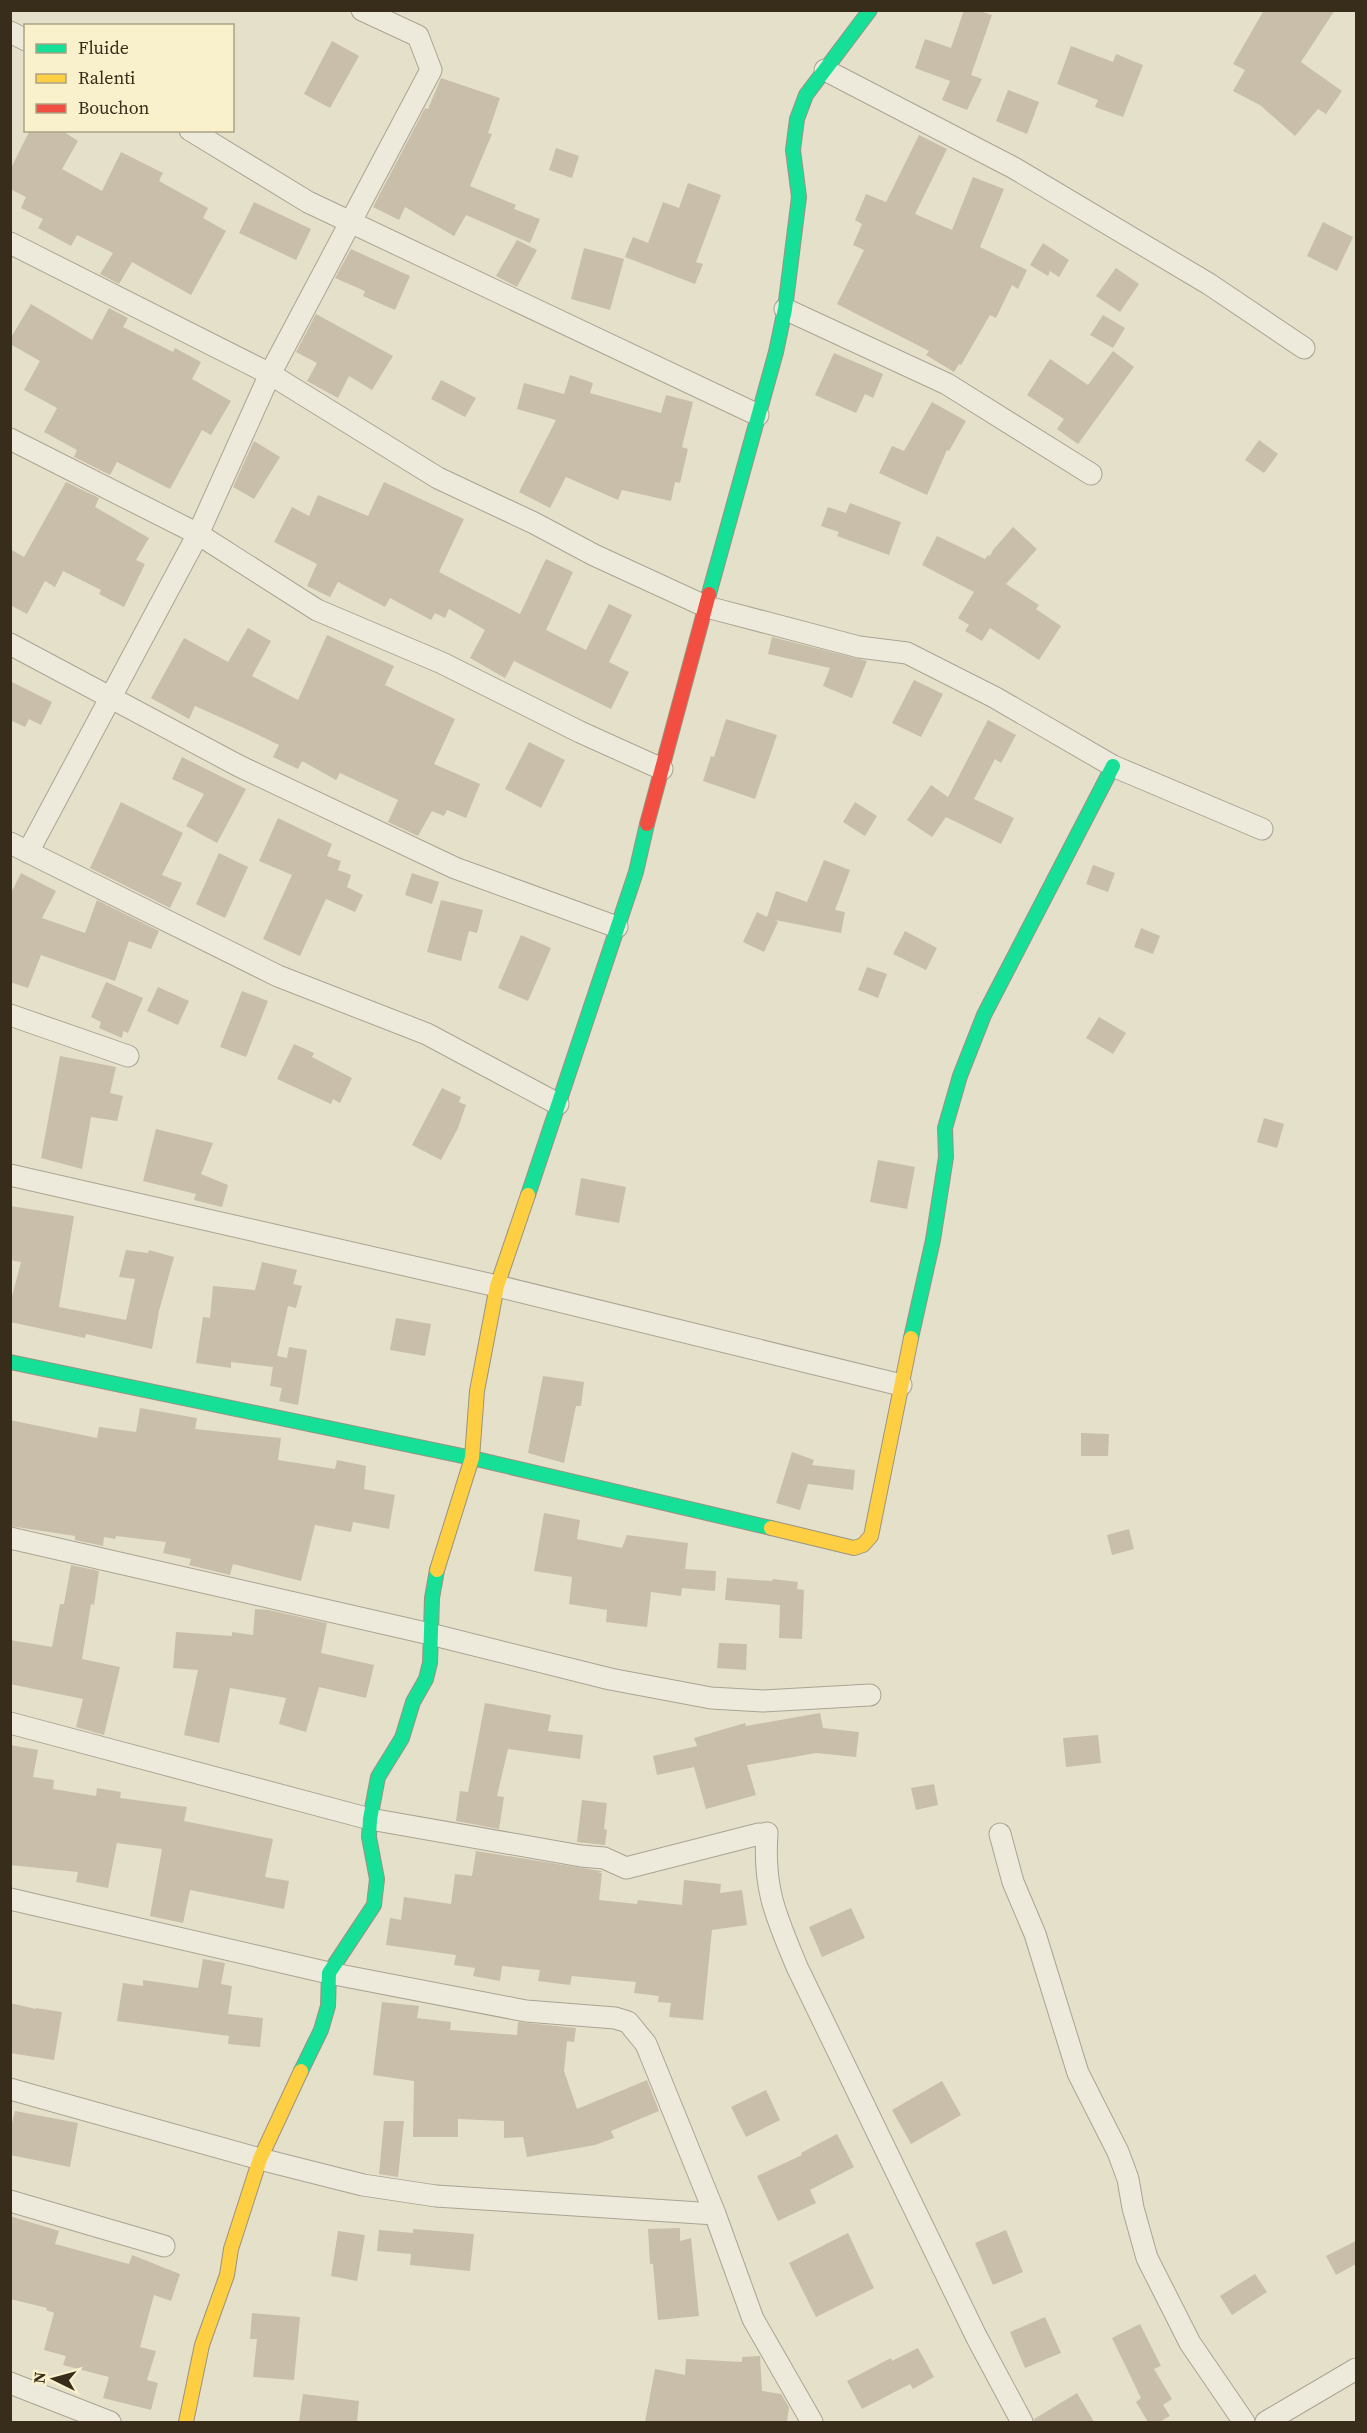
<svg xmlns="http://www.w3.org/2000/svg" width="1367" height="2433" font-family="'Source Serif 4',serif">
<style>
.building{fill:#c9bea9}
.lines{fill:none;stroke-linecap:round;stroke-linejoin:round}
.street-casing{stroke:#aaa493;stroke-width:23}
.fast-casing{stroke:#999382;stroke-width:16}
.slow-casing{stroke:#999382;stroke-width:16}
.jam-casing{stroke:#999382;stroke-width:16}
.street{stroke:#ede9db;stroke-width:21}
.fast{stroke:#16e098;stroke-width:14}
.slow{stroke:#ffcf43;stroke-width:14}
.jam{stroke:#f24e42;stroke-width:14}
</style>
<rect width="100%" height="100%" fill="#e5e0c9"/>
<!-- building -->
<g class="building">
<path d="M964,10H977L992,15L971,75L982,79L967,110L942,100L950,81L915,68L925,39L951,48Z"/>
<path d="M1264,10H1335L1301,62L1342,91L1326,114L1318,109L1295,136L1260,105L1233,91L1245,70L1233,64Z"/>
<path d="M332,41L359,56L330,108L304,94Z"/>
<path d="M1071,46L1113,62L1116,54L1143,65L1123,117L1095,107L1098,100L1057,84Z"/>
<path d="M441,78L500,98L488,133L492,134L470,186L516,205L514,209L540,219L530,243L466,215L454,236L405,207L399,220L373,207L425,108L428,109Z"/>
<path d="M1008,90L1039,102L1027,134L996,121Z"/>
<path d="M30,130H61L78,141L62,169L102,191L121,152L163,173L159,181L208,208L203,218L226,231L191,295L132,262L119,284L100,274L113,253L77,235L71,246L38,228L43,219L21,208L26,197L10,189V170Z"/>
<path d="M919,135L947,149L915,214L952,230L973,177L1004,189L980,247L1027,270L1018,289L1012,285L996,318L990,315L961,365L959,364L954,372L926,355L929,351L837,304L864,250L853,245L862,224L855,220L866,194L886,202Z"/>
<path d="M556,148L579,156L572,178L549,170Z"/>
<path d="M688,183L721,195L696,262L703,264L695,284L625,257L633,237L648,243L663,202L679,208Z"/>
<path d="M254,202L311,229L296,260L239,233Z"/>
<path d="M1323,222L1353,237L1337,271L1307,256Z"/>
<path d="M517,240L537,250L517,287L496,276Z"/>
<path d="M1043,243L1069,260L1059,277L1050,271L1048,276L1030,265Z"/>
<path d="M584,248L624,259L610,310L571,299Z"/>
<path d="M351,249L410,276L395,310L363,296L365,291L335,278Z"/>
<path d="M1116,268L1139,284L1120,312L1096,296Z"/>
<path d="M31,304L92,340L109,308L128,318L123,327L173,352L175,348L201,362L192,379L231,401L211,435L202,430L170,489L117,462L110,475L74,457L77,450L44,432L57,408L24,390L40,361L10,344V339Z"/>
<path d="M316,314L393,356L372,390L349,376L338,398L307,381L317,363L296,352Z"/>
<path d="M1103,315L1125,328L1113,348L1090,335Z"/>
<path d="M1113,351L1134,367L1078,444L1057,429L1064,419L1027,395L1050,359L1088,385Z"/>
<path d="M834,353L883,374L873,398L865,394L856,413L815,395Z"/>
<path d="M570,375L593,383L590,393L661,413L666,395L693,402L682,447L688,449L680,483L675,482L671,501L622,490L618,500L566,477L550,508L519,492L556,420L517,409L524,383L564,394Z"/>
<path d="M441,380L476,398L465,417L431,399Z"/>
<path d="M932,402L966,421L949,451L947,450L927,495L879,473L892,446L904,451Z"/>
<path d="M1259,440L1278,454L1264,473L1245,460Z"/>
<path d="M254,441L280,457L254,499L233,487Z"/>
<path d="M66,482L99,498L95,507L149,538L136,560L145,564L124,607L99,594L101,590L63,571L55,587L45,581L27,614L10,605V549L24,557Z"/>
<path d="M384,482L464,519L439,572L520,614L546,559L573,572L546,630L586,650L609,604L632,615L609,662L629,672L611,709L514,661L505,678L470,658L485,630L449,609L445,618L435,613L431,620L390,598L385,607L338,582L330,597L307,586L317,564L274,542L292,507L309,516L318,495L368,516Z"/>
<path d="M850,503L901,522L889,555L837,536L839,532L821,526L828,507L846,513Z"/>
<path d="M1013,527L1037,549L1006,584L1039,605L1036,609L1061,626L1039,660L990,628L982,641L965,631L969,625L958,618L974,592L922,565L937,536L985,559L988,555L990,556L993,550Z"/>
<path d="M248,628L271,641L252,676L298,700L327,635L394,666L385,685L455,719L434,764L480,784L466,818L447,810L444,816L432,811L418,836L388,822L398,800L340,773L336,780L302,761L298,769L273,757L279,745L244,728L195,706L189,719L151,698L184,638L228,662Z"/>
<path d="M772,637L867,661L852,698L823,686L830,668L768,654Z"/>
<path d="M914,680L943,694L921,737L892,723Z"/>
<path d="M10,681L52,702L41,725L29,719L25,727L10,720Z"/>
<path d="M726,719L777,735L755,799L703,781L711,756L714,757Z"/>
<path d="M988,720L1016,735L1001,763L995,759L974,799L1014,818L1001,844L946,817L932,837L907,820L931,785L948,797Z"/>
<path d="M529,742L565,760L541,808L505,789Z"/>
<path d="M182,757L246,789L217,843L186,826L204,794L172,779Z"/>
<path d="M121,802L183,833L162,875L182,883L170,908L90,868Z"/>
<path d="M855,802L877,816L865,836L843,822Z"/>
<path d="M278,818L332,844L327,856L341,861L338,870L351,875L347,887L363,895L355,912L326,899L300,956L263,939L292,875L259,861Z"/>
<path d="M219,853L248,867L225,918L196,904Z"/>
<path d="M824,860L850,870L835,910L845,912L841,933L775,920L778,922L764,952L743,942L757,912L767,917L776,891L807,902Z"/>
<path d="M1093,865L1115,873L1108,892L1086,884Z"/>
<path d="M21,873L56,891L42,918L85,933L97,900L159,931L151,949L129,941L115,981L41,955L28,988L10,982V895Z"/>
<path d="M412,873L439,882L432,904L405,895Z"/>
<path d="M441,900L483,910L477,933L469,931L461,961L427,952Z"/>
<path d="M1141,928L1160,936L1153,954L1134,947Z"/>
<path d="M905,931L937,948L926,970L893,954Z"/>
<path d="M521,935L551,948L528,1001L498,988Z"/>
<path d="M867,967L887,974L878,998L858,990Z"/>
<path d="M106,982L143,998L128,1033L123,1031L122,1038L99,1028L101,1022L91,1017Z"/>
<path d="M158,987L189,1001L178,1025L147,1011Z"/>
<path d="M242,991L268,1001L246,1057L220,1047Z"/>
<path d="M1099,1017L1126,1033L1113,1054L1086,1038Z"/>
<path d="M294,1044L314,1053L312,1057L352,1078L340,1103L333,1099L331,1104L277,1079Z"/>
<path d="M60,1056L116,1067L110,1093L123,1096L117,1121L91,1117L82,1169L41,1158Z"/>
<path d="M442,1088L461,1097L459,1102L466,1105L458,1128L441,1160L412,1145Z"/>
<path d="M1264,1118L1284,1124L1277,1148L1257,1142Z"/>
<path d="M156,1129L213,1143L201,1174L228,1185L222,1207L194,1200L196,1194L143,1181Z"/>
<path d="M878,1160L915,1167L907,1209L870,1202Z"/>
<path d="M581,1178L626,1187L619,1223L575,1215Z"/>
<path d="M10,1206L74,1216L59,1307L126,1320L135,1279L119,1277L126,1250L148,1253L149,1250L174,1257L159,1311L152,1349L86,1334L85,1338L10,1322V1304L21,1262L10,1260Z"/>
<path d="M262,1262L297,1270L293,1284L302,1286L296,1308L288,1306L277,1356L287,1358L289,1347L307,1350L298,1405L279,1401L282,1388L270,1386L273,1367L231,1362V1368L196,1363L203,1317L210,1318L213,1286L255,1290Z"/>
<path d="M396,1318L431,1324L425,1356L390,1350Z"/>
<path d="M543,1376L584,1382L581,1406H576L564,1463L528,1453Z"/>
<path d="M140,1408L197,1418L195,1429L281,1438L278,1460L335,1469L337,1460L366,1466L364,1489L395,1495L389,1529L353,1522L351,1532L315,1525L301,1581L233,1564L230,1575L189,1565L191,1559L163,1553L166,1542L116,1536L115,1539L104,1537L103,1546L75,1540V1536L10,1526V1420L97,1438L99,1427L136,1432Z"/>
<path d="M1081,1433L1109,1434L1108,1456H1081Z"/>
<path d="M792,1452L814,1460L812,1465L855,1470L853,1490L808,1484L800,1510L776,1503Z"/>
<path d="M544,1513L580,1520L577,1539L622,1548L627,1535L688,1543L685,1569L716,1571L715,1591L682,1588L681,1596L651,1592L647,1627L606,1622L607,1610L569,1604L572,1577L534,1571Z"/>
<path d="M1129,1529L1134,1549L1112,1555L1107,1535Z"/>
<path d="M71,1565L99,1571L94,1605L91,1604L82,1659L120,1667L104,1735L76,1727L83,1699L10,1684V1640L52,1647L60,1604H64Z"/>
<path d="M727,1578L772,1581L773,1579L798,1582L797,1589L804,1590L802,1639L779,1638L780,1605L725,1600Z"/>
<path d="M255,1609L269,1610L327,1623L321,1653L374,1665L366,1698L319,1687L306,1732L279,1724L286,1698L230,1688L219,1743L184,1735L198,1670L173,1668L176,1632L232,1636V1632L253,1635Z"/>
<path d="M719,1643L747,1644L746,1670L717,1668Z"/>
<path d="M485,1703L551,1715L548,1731L583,1735L580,1759L508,1749L497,1796L504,1797L499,1829L456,1821L460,1791L468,1792Z"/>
<path d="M820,1713L823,1728L859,1732L856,1757L816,1753L747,1765L756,1795L706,1809L694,1767L657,1775L653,1756L697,1746L694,1738L745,1723L746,1726Z"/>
<path d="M1098,1735L1101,1763L1066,1767L1063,1738Z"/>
<path d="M10,1745L38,1750L33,1777L54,1780L53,1789L96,1796L97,1788L121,1792L120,1798L187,1807L184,1821L273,1839L265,1877L289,1881L284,1909L190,1890L183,1923L150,1916L162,1849L117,1843L108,1888L76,1882L78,1872L10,1865Z"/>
<path d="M934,1784L938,1805L916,1810L911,1788Z"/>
<path d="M582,1800L607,1803L604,1829L607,1830L605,1845L577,1842Z"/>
<path d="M476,1851L601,1871H603L598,1873H602L599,1900L637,1904L638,1900L682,1905L684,1880L721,1884L720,1893L742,1890L747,1925L712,1930L703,2020L669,2017L671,2003L658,2002L659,1996L634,1993L636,1982L572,1976L570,1985L538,1981L540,1970L502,1966L500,1981L473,1976L475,1968L454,1965L456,1955L386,1945L390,1918L401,1920L404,1897L451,1904L455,1874L472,1876Z"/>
<path d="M851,1908L865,1938L822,1957L809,1927Z"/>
<path d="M203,1959L225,1963L221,1984L232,1986L228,2014L263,2018L260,2047L228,2044L229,2036L117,2021L123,1983L143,1986V1980L198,1988Z"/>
<path d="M382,2002L419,2006L417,2018L451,2022L450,2030L517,2035L518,2022L576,2028L574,2042L567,2041L564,2071L577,2109L647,2080L659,2111L611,2131L614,2138L595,2145L527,2157L523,2137L504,2138V2121L458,2119V2137H413L414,2081L373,2075Z"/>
<path d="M10,2003L36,2009V2008L62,2012L54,2060L10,2053Z"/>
<path d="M942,2081L961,2115L911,2144L892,2110Z"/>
<path d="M766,2090L780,2120L746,2137L731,2107Z"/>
<path d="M15,2111L78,2123L70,2167L10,2155V2131Z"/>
<path d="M384,2121H404L398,2177L379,2174Z"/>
<path d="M837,2134L854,2167L810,2190L816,2203L778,2221L757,2176L802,2155L801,2153Z"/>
<path d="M10,2216L59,2231L55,2244L129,2264L132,2255L180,2274L171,2301L154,2295L140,2347L156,2351L147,2380L158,2383L151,2410L103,2398L109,2377L63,2365L66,2356L44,2350L54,2313L46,2310L47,2308L10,2299Z"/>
<path d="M680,2228V2241L691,2238L699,2316L658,2320L653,2264H650L648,2229Z"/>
<path d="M413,2229L474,2234L470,2271L410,2265L411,2254L377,2251L379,2230L413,2233Z"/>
<path d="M1006,2230L1023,2272L993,2285L975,2243Z"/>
<path d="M338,2231L365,2235L357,2281L331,2276Z"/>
<path d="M848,2233L874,2288L816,2317L789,2263Z"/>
<path d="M1356,2241V2264L1336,2275L1326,2256Z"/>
<path d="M1255,2274L1267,2292L1232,2315L1220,2296Z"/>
<path d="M252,2313L300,2317L294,2380L253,2377L257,2339H250Z"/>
<path d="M1045,2317L1061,2353L1025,2368L1010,2332Z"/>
<path d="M1140,2324L1161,2366L1154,2369L1172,2399L1163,2405L1170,2416L1159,2422H1148L1136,2402L1141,2398L1112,2338Z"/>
<path d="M918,2348L934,2377L913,2389L910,2384L862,2409L847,2381L891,2358L892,2361Z"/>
<path d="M760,2356L762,2391L781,2394L789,2407L787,2422H645L655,2369L685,2375L686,2359L742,2362V2357Z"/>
<path d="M1077,2393L1094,2422H1035L1034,2419Z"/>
<path d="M303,2394L359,2401L357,2422H299Z"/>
</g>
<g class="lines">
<defs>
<g id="street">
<path d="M10,32L26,40"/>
<path d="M825,70L1014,168L1209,284L1304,348"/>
<path d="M190,130L308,202L758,415"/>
<path d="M10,243L270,374L438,478L534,523L594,555L707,607L859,647L907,653L994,697L1113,766L1262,829"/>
<path d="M785,309L947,384L1091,474"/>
<path d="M10,439L198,534L317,610L442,663L580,732L662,769"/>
<path d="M10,644L239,766L455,868L617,927"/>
<path d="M10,843L278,976L427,1034L558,1104"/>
<path d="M28,852L198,534L270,374L431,70L418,36L362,10"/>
<path d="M10,1015L128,1056"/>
<path d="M10,1175L497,1286L901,1385"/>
<path d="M10,1538L430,1634L610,1679L711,1698L763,1701L870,1695"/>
<path d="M10,1723L370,1819L581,1856L604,1858L626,1868L759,1834L766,1835L767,1833C763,1890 776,1916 797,1967L976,2336L1022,2422"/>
<path d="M1000,1834L1013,1882L1035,1934L1078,2073L1118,2152L1128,2179L1133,2208L1147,2258L1190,2343L1244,2422"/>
<path d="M10,1899L329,1973L526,2011L615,2018L628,2022L646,2044L715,2214L753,2319L812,2422"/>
<path d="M10,2089L260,2159L363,2185L436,2196L715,2214"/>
<path d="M10,2201L164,2246"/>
<path d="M10,2383L110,2422"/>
<path d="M1266,2422L1356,2369"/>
</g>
<g id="fast">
<path d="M709,594L776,352L785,309L799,197L793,150L797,119L806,95L870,10"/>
<path d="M528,1195L636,872L647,824"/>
<path d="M911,1338L933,1240L946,1157L945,1128L960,1076L984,1015L1113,766"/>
<path d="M10,1362L472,1458L771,1528"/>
<path d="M301,2071L321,2030L328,2006L329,1973L374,1905L377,1879L369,1837L370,1819L378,1777L402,1738L413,1702L426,1679L430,1663L432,1598L437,1570"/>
</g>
<g id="slow">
<path d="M771,1528L854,1548L863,1545L871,1536L911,1338"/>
<path d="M437,1570L472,1458L477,1391L497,1286L528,1195"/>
<path d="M186,2422L202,2345L227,2275L231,2249L260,2159L301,2071"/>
</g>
<path id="jam" d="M647,824L709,594"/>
</defs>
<!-- street casing -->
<use href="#street" class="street-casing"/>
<!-- fast casing -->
<use href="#fast" class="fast-casing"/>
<!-- slow casing -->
<use href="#slow" class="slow-casing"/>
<!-- jam casing -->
<use href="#jam" class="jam-casing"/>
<!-- street -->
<use href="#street" class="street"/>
<!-- fast -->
<use href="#fast" class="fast"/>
<!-- slow -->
<use href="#slow" class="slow"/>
<!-- jam -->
<use href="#jam" class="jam"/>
</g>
<!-- border -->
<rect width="1367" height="2433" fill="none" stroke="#382c1a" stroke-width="24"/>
<!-- legend -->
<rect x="24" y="24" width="210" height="108" fill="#f8f1cc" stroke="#aba285" stroke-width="1.5"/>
<rect x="36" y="44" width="30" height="9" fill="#16e098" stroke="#aba285" stroke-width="1.5"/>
<text x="78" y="54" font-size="18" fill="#382c1a">Fluide</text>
<rect x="36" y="74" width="30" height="9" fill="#ffcf43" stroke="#aba285" stroke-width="1.5"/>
<text x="78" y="84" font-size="18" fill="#382c1a">Ralenti</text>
<rect x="36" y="104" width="30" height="9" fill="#f24e42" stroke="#aba285" stroke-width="1.5"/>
<text x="78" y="114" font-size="18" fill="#382c1a">Bouchon</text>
<!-- north arrow -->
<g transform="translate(54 2379) rotate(275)" stroke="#f8f1cc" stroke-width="4.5" paint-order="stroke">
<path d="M0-4.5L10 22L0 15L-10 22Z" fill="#382c1a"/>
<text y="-9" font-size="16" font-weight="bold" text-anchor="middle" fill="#382c1a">N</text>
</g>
</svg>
